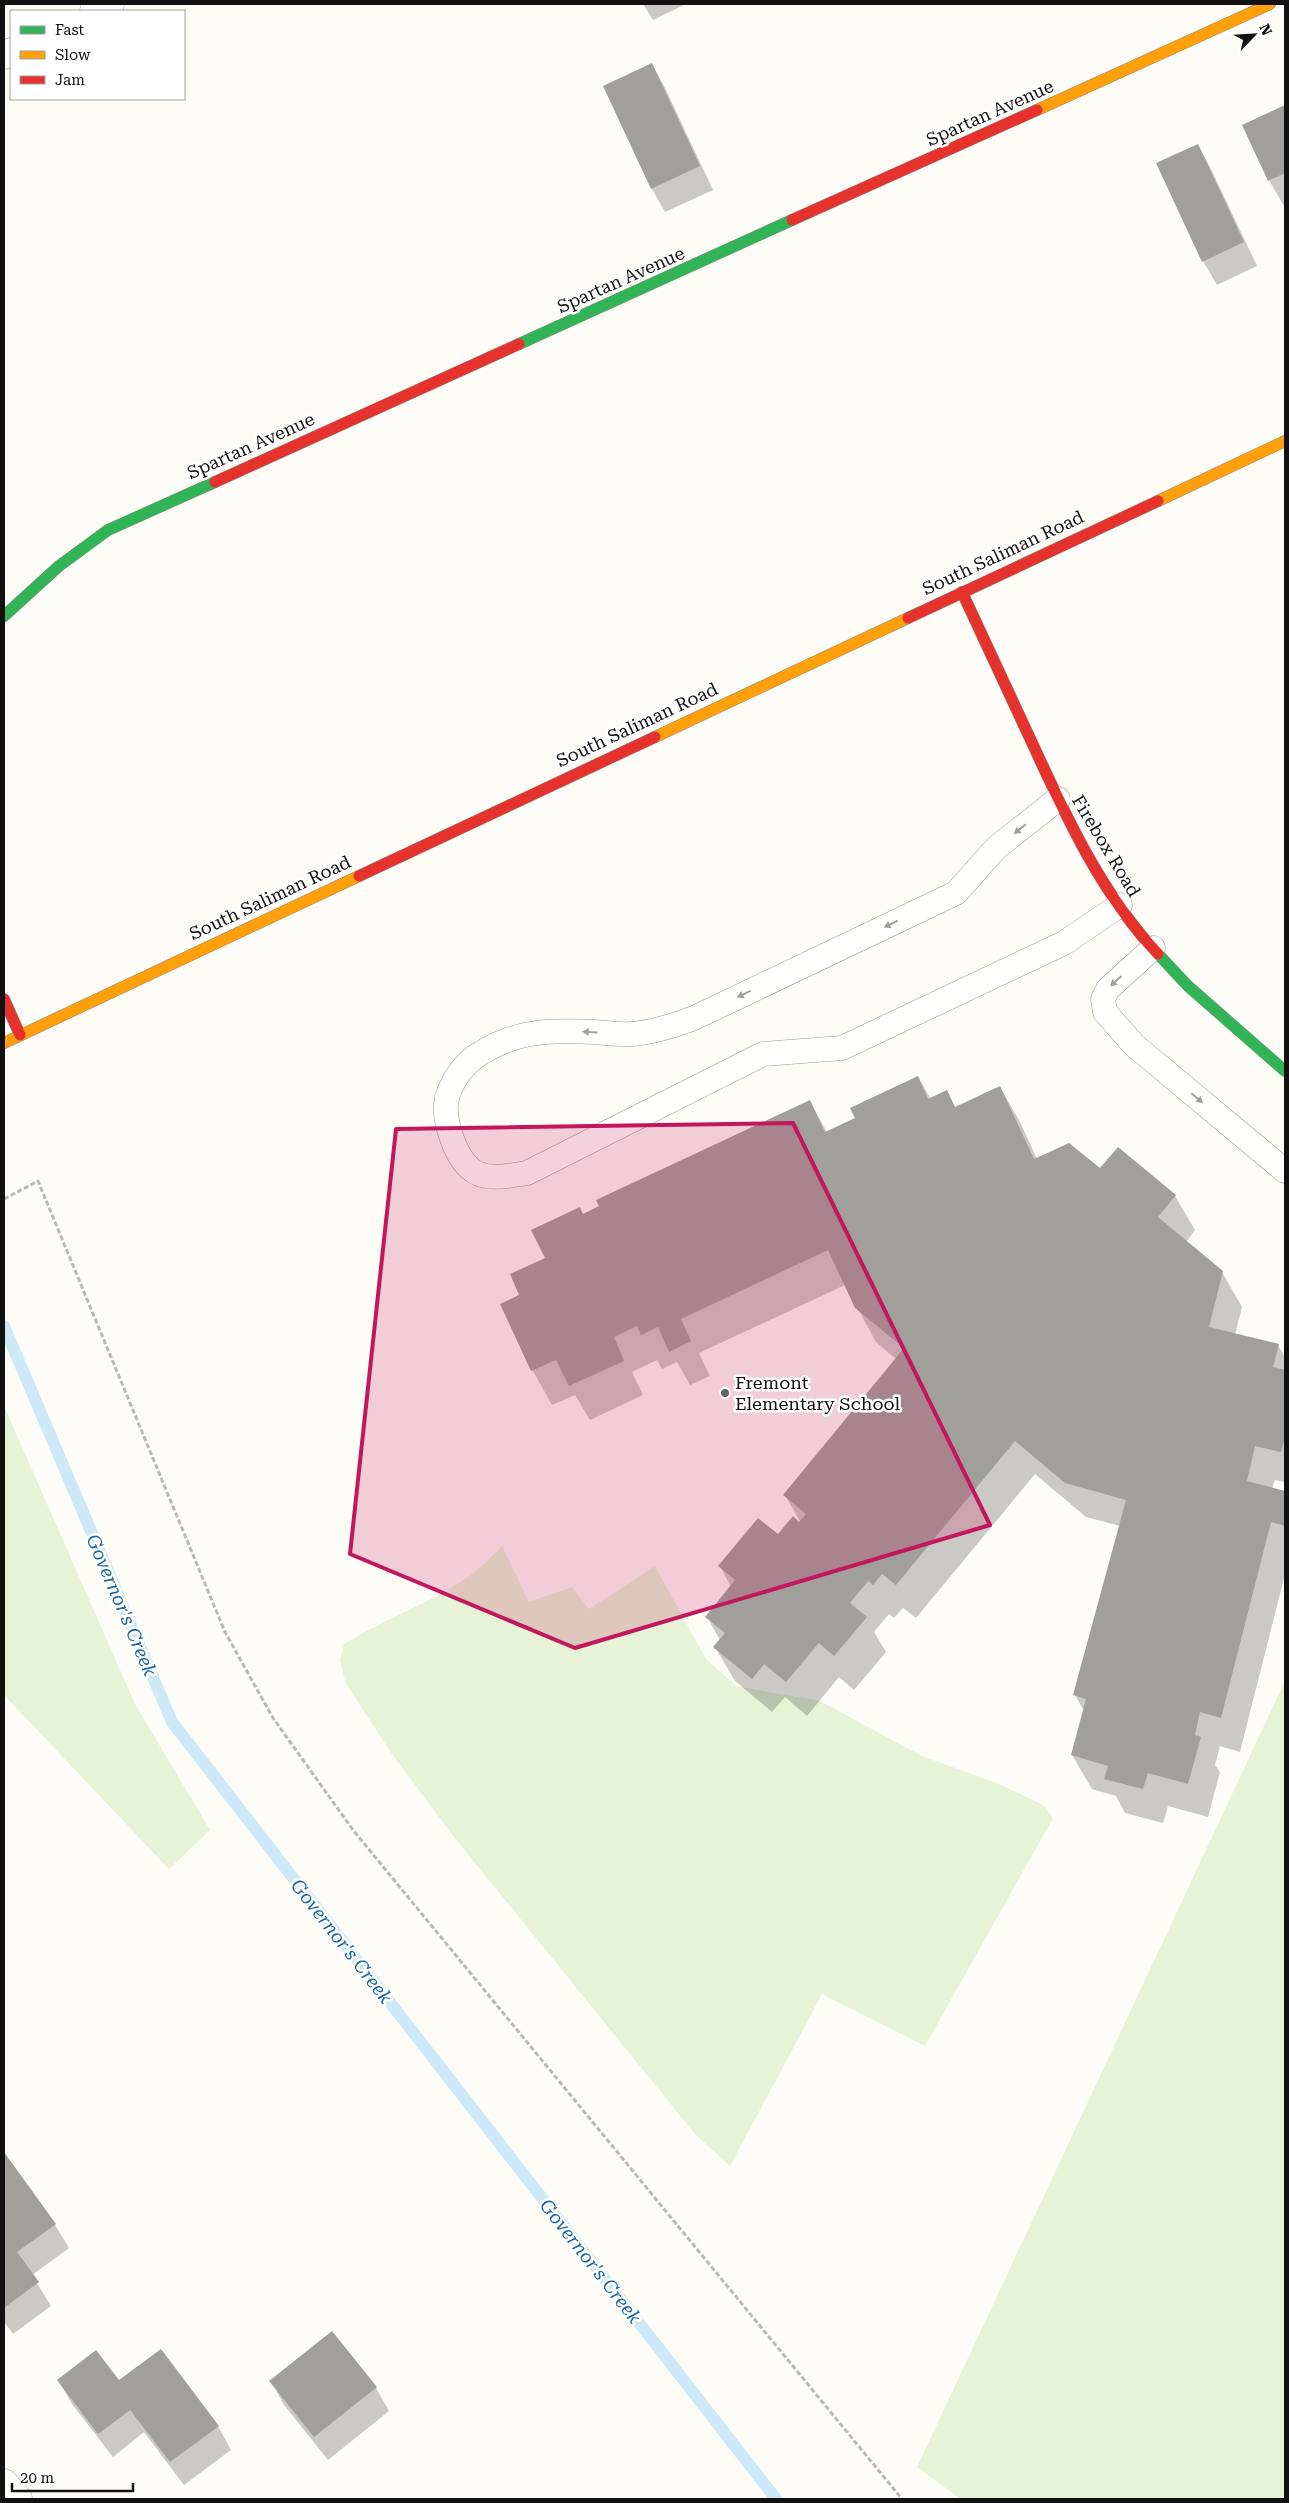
<svg xmlns="http://www.w3.org/2000/svg" width="1289" height="2503" font-family="'Roboto Serif',serif">
<style>
.green{fill:#e7f3d7}
.shadow{fill:#0003}
.lines{fill:none;stroke-linecap:round;stroke-linejoin:round}
.stream{stroke:#cde8f7;stroke-width:12}
.building{fill:#a19f9c}
.lane-casing{stroke:#979795;stroke-width:25}
.street-casing{stroke:#979795;stroke-width:29}
.fast-casing{stroke:#8e8d8b;stroke-width:12}
.slow-casing{stroke:#8e8d8b;stroke-width:12}
.jam-casing{stroke:#8e8d8b;stroke-width:12}
.path{stroke:#b9b9b8;stroke-width:3;stroke-dasharray:5 2.5;stroke-linecap:butt}
.lane{stroke:#fffffe;stroke-width:24}
.street{stroke:#fffffe;stroke-width:28}
.fast{stroke:#30b455;stroke-width:11}
.slow{stroke:#ff9f0a;stroke-width:11}
.jam{stroke:#e5322d;stroke-width:11}
.oneway{fill:#a0a09f}
.marked{fill:#c2185b;fill-opacity:0.2;stroke:#c2185b;stroke-width:4;stroke-linejoin:round}
.poi-dot{fill:#646362;stroke:#fff;stroke-width:2}
.labels{text-anchor:middle;stroke-width:5;stroke-linejoin:round;paint-order:stroke}
.street-label{font-size:18px;fill:#111;stroke:#fff}
.poi-label{font-size:18px;fill:#111;stroke:#fff;text-anchor:start}
.water-label{font-size:19px;font-style:italic;fill:#1768a6;stroke:#fff}
</style>
<rect width="100%" height="100%" fill="#fdfcf7"/>
<!-- green -->
<g class="green">
<path d="M4,1406L135,1704L210,1830L169,1869L4,1695Z"/>
<path d="M502,1546L529,1602L572,1587L589,1609L655,1566L706,1659L736,1686L820,1701L922,1756L999,1784L1043,1805L1053,1818L925,2046L822,1994L730,2166L695,2134L454,1837L392,1754L346,1684L340,1661L344,1644C385,1619 431,1603 471,1575C482,1567 492,1556 502,1546Z"/>
<path d="M1285,1681V2499H961L917,2467Z"/>
</g>
<!-- shadow -->
<g class="shadow">
<path d="M643,4H686L653,20Z"/>
<path d="M652,65L665,88L713,190L665,212L652,189L604,87Z"/>
<path d="M1285,106V208L1269,180L1244,126Z"/>
<path d="M1198,145L1211,169L1257,266L1217,285L1203,261Z"/>
<path d="M918,1077L931,1099L955,1108L1000,1087L1020,1122L1037,1159L1100,1170L1118,1148L1175,1196L1195,1230L1186,1242L1222,1272L1242,1307L1235,1335L1278,1345L1285,1358V1482L1275,1480L1272,1489L1285,1493V1574L1240,1752L1220,1746L1215,1765L1220,1772L1208,1817L1168,1806L1163,1823L1125,1813L1116,1796L1092,1789L1072,1755L1084,1711L1075,1695L1120,1526L1086,1517L1035,1474L916,1618L903,1608L894,1618L889,1614L874,1632L886,1652L854,1690L839,1677L807,1716L785,1697L772,1712L735,1681L715,1647L720,1640L707,1617L731,1587L720,1566L802,1525L785,1495L896,1359L876,1342L845,1285L699,1353L710,1376L690,1385L677,1362L662,1369L657,1360L632,1372L643,1395L590,1420L575,1395L552,1405L533,1371L502,1305L521,1295L546,1258L583,1215L810,1102L827,1132L856,1118Z"/>
<path d="M4,2154L55,2225L69,2248L32,2275L51,2306L13,2334L4,2322Z"/>
<path d="M58,2380L119,2382L218,2426L231,2450L184,2485L144,2432L113,2457L72,2404Z"/>
<path d="M271,2381L376,2388L389,2411L328,2460L284,2405Z"/>
</g>
<g class="lines">
<!-- stream -->
<path class="stream" d="M4,1326L172,1722L776,2499"/>
</g>
<!-- building -->
<g class="building">
<path d="M652,63L700,166L651,189L603,86Z"/>
<path d="M1285,105V173L1268,181L1242,125Z"/>
<path d="M1198,144L1244,242L1202,262L1156,163Z"/>
<path d="M918,1076L928,1099L947,1090L955,1107L1000,1086L1034,1159L1069,1143L1100,1168L1118,1147L1176,1195L1158,1217L1223,1271L1209,1327L1279,1344L1273,1367L1285,1370V1437L1281,1452L1255,1446L1247,1481L1285,1491V1526L1271,1522L1221,1718L1200,1712L1195,1735L1201,1737L1188,1784L1148,1773L1143,1789L1104,1779L1108,1766L1071,1755L1086,1699L1073,1695L1126,1500L1065,1483L1015,1441L896,1585L882,1574L873,1585L868,1581L850,1603L867,1617L834,1656L819,1643L786,1682L764,1664L752,1679L713,1647L725,1633L705,1617L735,1580L718,1566L758,1518L778,1534L793,1516L799,1522L806,1514L783,1495L904,1348L855,1308L828,1250L681,1319L691,1341L669,1352L658,1327L641,1335L637,1326L614,1337L624,1361L569,1386L556,1360L531,1371L500,1304L519,1295L510,1274L545,1258L531,1230L580,1207L583,1214L599,1206L596,1200L810,1100L825,1132L855,1118L850,1108Z"/>
<path d="M4,2152L56,2224L17,2252L39,2282L4,2308Z"/>
<path d="M332,2331L377,2387L314,2437L269,2381Z"/>
<path d="M161,2349L219,2426L170,2462L130,2410L98,2434L57,2380L96,2350L119,2380Z"/>
</g>
<g class="lines">
<defs>
<g id="lane">
<path d="M1058,799L996,848L956,893L694,1018C673,1026 654,1032 632,1034C619,1035 606,1033 594,1032C552,1030 518,1030 481,1053C465,1062 452,1080 447,1098C442,1119 456,1161 475,1172C490,1181 512,1175 527,1173L763,1054L842,1048L1064,943L1120,905"/>
<path d="M1153,948L1108,989L1103,999L1105,1012L1134,1045L1285,1171"/>
</g>
<g id="street">
<path d="M94,11L110,4"/>
<path d="M4,55L11,52"/>
<path d="M4,2483L18,2499"/>
</g>
<g id="fast">
<path d="M519,344L792,220"/>
<path d="M4,616L59,566L108,530L215,482"/>
<path d="M1158,954L1188,986L1285,1071"/>
</g>
<g id="slow">
<path d="M1037,110L1270,4"/>
<path d="M1158,501L1285,441"/>
<path d="M655,737L908,618"/>
<path d="M4,1043L359,876"/>
</g>
<g id="jam">
<path d="M792,220L1037,110"/>
<path d="M215,482L519,344"/>
<path d="M962,592C986,644 1010,695 1034,747C1067,819 1103,896 1158,954"/>
<path d="M908,618L1158,501"/>
<path d="M359,876L655,737"/>
<path d="M4,999L20,1035"/>
</g>
</defs>
<!-- lane casing -->
<use href="#lane" class="lane-casing"/>
<!-- street casing -->
<use href="#street" class="street-casing"/>
<!-- fast casing -->
<use href="#fast" class="fast-casing"/>
<!-- slow casing -->
<use href="#slow" class="slow-casing"/>
<!-- jam casing -->
<use href="#jam" class="jam-casing"/>
<!-- path -->
<path class="path" d="M4,1199L38,1181L225,1632L273,1718L353,1830L902,2499"/>
<!-- lane -->
<use href="#lane" class="lane"/>
<!-- street -->
<use href="#street" class="street"/>
<!-- fast -->
<use href="#fast" class="fast"/>
<!-- slow -->
<use href="#slow" class="slow"/>
<!-- jam -->
<use href="#jam" class="jam"/>
</g>
<!-- one-way arrows -->
<defs><path id="oneway-solid" d="M-6-.8H1V-3.2L6.5 0L1 3.2V.8H-6Z" transform="scale(1.25)"/></defs>
<g class="oneway">
<use href="#oneway-solid" transform="translate(1020 829) rotate(141)"/>
<use href="#oneway-solid" transform="translate(891 924) rotate(154)"/>
<use href="#oneway-solid" transform="translate(1116 981) rotate(138)"/>
<use href="#oneway-solid" transform="translate(744 994) rotate(154)"/>
<use href="#oneway-solid" transform="translate(590 1032) rotate(-177)"/>
<use href="#oneway-solid" transform="translate(1197 1098) rotate(40)"/>
</g>
<!-- marked area -->
<path class="marked" d="M793,1123L990,1525L575,1648L350,1554L396,1129Z"/>
<!-- markers -->
<circle class="poi-dot" cx="725" cy="1393" r="5"/>
<g class="labels">
<!-- street labels -->
<g class="street-label">
<text transform="translate(990 113) rotate(-24)" y="6">Spartan Avenue</text>
<text transform="translate(621 280) rotate(-24)" y="6">Spartan Avenue</text>
<text transform="translate(251 446) rotate(-24)" y="6">Spartan Avenue</text>
<text transform="translate(1003 553) rotate(-25)" y="6">South Saliman Road</text>
<text transform="translate(637 725) rotate(-25)" y="6">South Saliman Road</text>
<text transform="translate(1106 846) rotate(59)" y="6">Firebox Road</text>
<text transform="translate(270 898) rotate(-25)" y="6">South Saliman Road</text>
</g>
<!-- poi labels -->
<g class="poi-label">
<text x="735" y="1389">Fremont<tspan x="735" dy="21">Elementary School</tspan></text>
</g>
<!-- water labels -->
<g class="water-label">
<text transform="translate(122 1605) rotate(67)" y="7">Governor's Creek</text>
<text transform="translate(342 1941) rotate(52)" y="7">Governor's Creek</text>
<text transform="translate(591 2261) rotate(52)" y="7">Governor's Creek</text>
</g>
</g>
<!-- border -->
<rect width="1289" height="2503" fill="none" stroke="#111111" stroke-width="10"/>
<!-- legend -->
<rect x="10" y="10" width="175" height="90" fill="#ffffff" stroke="#a0a0a0"/>
<rect x="20" y="26" width="25" height="8" fill="#30b455" stroke="#a0a0a0"/>
<text x="55" y="35" font-size="15" fill="#111111">Fast</text>
<rect x="20" y="51" width="25" height="8" fill="#ff9f0a" stroke="#a0a0a0"/>
<text x="55" y="60" font-size="15" fill="#111111">Slow</text>
<rect x="20" y="76" width="25" height="8" fill="#e5322d" stroke="#a0a0a0"/>
<text x="55" y="85" font-size="15" fill="#111111">Jam</text>
<!-- north arrow -->
<g transform="translate(1254 35) rotate(65)" stroke="#ffffff" stroke-width="4" paint-order="stroke">
<path d="M0-4L9 19L0 12L-9 19Z" fill="#111111"/>
<text y="-8" font-size="14" font-weight="bold" text-anchor="middle" fill="#111111">N</text>
</g>
<!-- scale -->
<path d="M12 2483v8h121v-8" fill="none" stroke="#111111" stroke-width="2.5"/>
<text x="20" y="2483" font-size="15" fill="#111111" stroke="#ffffff" stroke-width="4" paint-order="stroke">20 m</text>
</svg>
